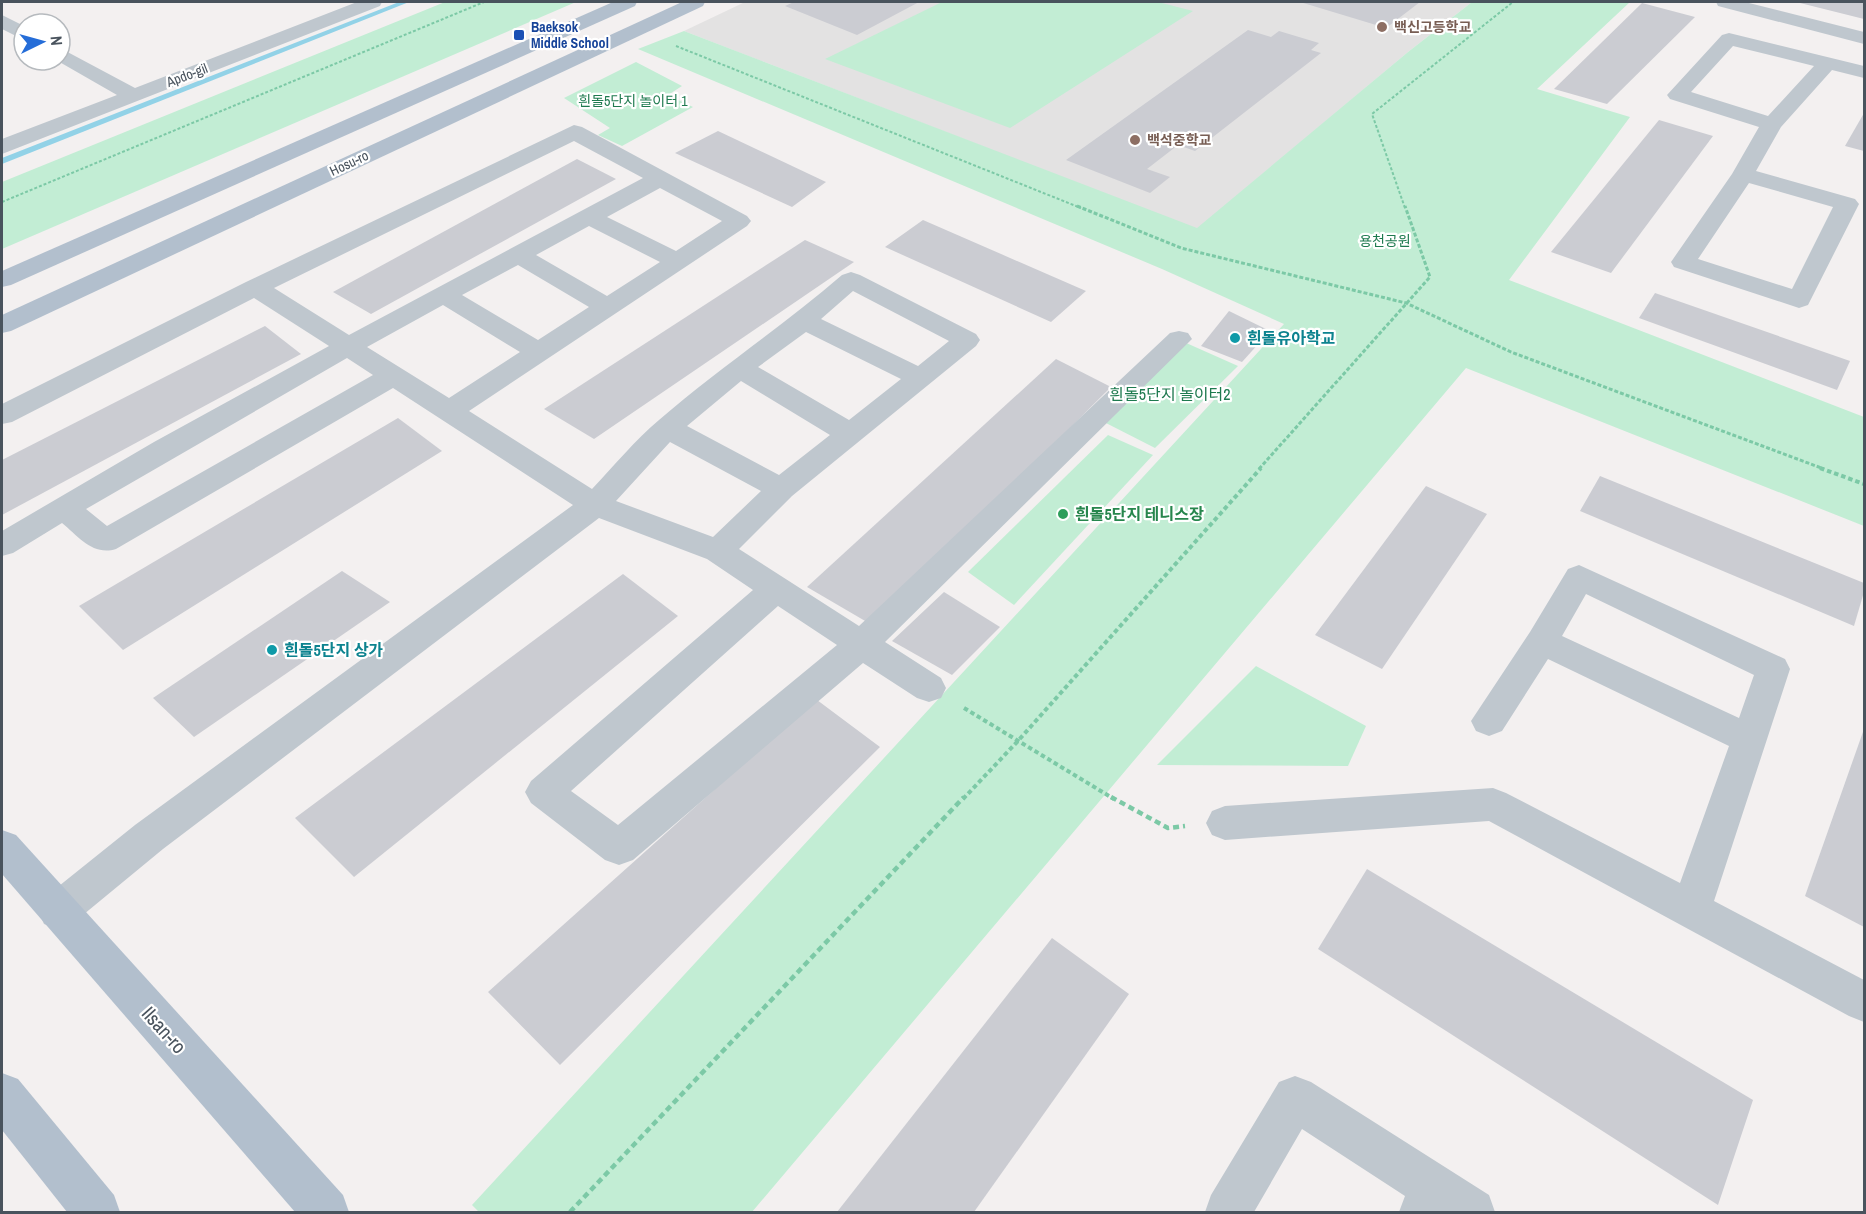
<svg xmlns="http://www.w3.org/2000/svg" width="1866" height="1214" font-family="'Archivo Narrow','Noto Sans KR',sans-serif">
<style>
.education{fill:#e3e2e2}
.green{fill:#c2edd4}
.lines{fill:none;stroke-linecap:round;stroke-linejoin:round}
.stream{fill:#92d2e7;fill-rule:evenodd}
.building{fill:#cbccd2}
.path-far3{stroke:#7cc9a6;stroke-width:2;stroke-dasharray:3 2;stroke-linecap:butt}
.path-far2{stroke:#7cc9a6;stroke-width:3;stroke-dasharray:4 2;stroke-linecap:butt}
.path-far1{stroke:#7cc9a6;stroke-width:4;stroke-dasharray:4.5 3;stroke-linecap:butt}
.path{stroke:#7cc9a6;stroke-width:4.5;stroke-dasharray:6 4;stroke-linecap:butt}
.minor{fill:#bfc7ce;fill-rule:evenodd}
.major{fill:#b2bfcd;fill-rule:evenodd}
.education-dot{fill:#8d6e63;stroke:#fff;stroke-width:2}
.transit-dot{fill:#1a4fb4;stroke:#fff;stroke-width:2}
.culture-dot{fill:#0f9aa8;stroke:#fff;stroke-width:2}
.leisure-dot{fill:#2e9e5b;stroke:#fff;stroke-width:2}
.labels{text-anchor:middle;stroke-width:4.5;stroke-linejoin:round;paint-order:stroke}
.far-transit-label{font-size:14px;font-weight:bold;fill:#164399;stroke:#fff;text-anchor:start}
.far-education-label{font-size:14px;font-weight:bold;fill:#785e54;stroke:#fff;text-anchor:start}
.far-street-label{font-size:14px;fill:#49535d;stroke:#fff}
.far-park-label{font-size:14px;fill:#1e7a4f;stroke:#fff}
.culture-label{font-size:16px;font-weight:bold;fill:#0d838f;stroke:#fff;text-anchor:start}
.park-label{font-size:16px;fill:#1e7a4f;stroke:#fff}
.leisure-label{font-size:16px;font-weight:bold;fill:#27864d;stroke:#fff;text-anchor:start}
.near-street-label{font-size:20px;fill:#49535d;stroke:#fff}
</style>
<rect width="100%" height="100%" fill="#f3f0f0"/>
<!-- education -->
<path class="education" d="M745,2H1472L1408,52L1197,229L684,31Z"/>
<!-- green -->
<g class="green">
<path d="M445,2H576L2,249V182Z"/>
<path d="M942,2H1158L1193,11L1010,128L825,59Z"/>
<path d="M1472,2H1630L1537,89L1630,117L1509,280L1864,417V526L1466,368L752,1212H479L472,1205L1284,324L1162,269L638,49L684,31L1197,228L1408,52Z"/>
<path d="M636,62L682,86L668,95L693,107L622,146L598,135L610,128L564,98Z"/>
<path d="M1184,342L1238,366L1155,448L1102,421Z"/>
<path d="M1108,435L1153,455L1014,605L968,572Z"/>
<path d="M1256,666L1366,726L1348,766L1157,765Z"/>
</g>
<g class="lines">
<!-- stream -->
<path class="stream" d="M399,2H409L2,164V158Z"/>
</g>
<!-- building -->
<g class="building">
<path d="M794,2H919L857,35L785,6Z"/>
<path d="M1300,2H1420L1386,28Z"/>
<path d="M1796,2H1864V19Z"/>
<path d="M1642,3L1695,17L1607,104L1554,89Z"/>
<path d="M1248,30L1271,37L1279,31L1319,43L1311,50L1321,53L1195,151L1178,145L1147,169L1170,177L1150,193L1066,160Z"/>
<path d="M1864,113V151L1845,146Z"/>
<path d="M1659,120L1713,136L1611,273L1551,252Z"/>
<path d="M718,131L826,182L792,207L675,153Z"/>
<path d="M577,159L616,179L371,314L333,292Z"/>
<path d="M923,220L1086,291L1051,322L885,247Z"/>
<path d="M805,240L854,262L594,439L544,409Z"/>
<path d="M1655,293L1850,361L1837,390L1639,318Z"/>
<path d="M1229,311L1270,331L1242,362L1201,346Z"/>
<path d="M265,326L301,354L2,515V460Z"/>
<path d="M1056,359L1111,387L872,625L807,587Z"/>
<path d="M398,418L442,451L123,650L79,606Z"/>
<path d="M1600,476L1864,583V592L1854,626L1580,511Z"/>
<path d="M1426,486L1487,514L1382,669L1315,635Z"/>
<path d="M342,571L390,602L194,737L153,698Z"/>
<path d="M623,574L678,616L354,877L295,818Z"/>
<path d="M944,592L1000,627L952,675L892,641Z"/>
<path d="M813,697L880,747L560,1065L488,992L713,791Z"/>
<path d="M1864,729V927L1805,896Z"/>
<path d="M1367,869L1753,1100L1718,1205L1318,949Z"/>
<path d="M1052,938L1129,994L974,1212H837Z"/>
</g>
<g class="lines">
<!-- path-far3 -->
<g class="path-far3">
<path d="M676,46L1081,208"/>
<path d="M2,202L484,2"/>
<path d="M1405,208L1372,114L1513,2"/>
</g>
<!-- path-far2 -->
<g class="path-far2">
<path d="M1077,206L1181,248L1406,303L1511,352L1824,469"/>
<path d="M1259,469L1430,277L1405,206"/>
</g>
<!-- path-far1 -->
<g class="path-far1">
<path d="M1820,468L1864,484"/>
<path d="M964,708L1114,799"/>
<path d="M963,799L1017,742L1261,468"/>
</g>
<!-- path -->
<g class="path">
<path d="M1111,797L1168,828L1185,826"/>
<path d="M570,1212L964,797"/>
</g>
<!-- minor -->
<g class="minor">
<path d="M357,2H382L380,6L2,154V139L117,95L56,60H60V48L135,88Z"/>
<path d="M1716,2H1745L1864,32V44L1718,6Z"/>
<path d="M2,15L24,26V40L2,29Z"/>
<path d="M1729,33L1864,66V78L1832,70L1781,127L1756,171L1855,199L1859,204L1808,305L1799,308L1790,305L1674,267L1671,262L1732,174L1759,127L1670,99L1667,95L1722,35ZM1733,46L1814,66L1768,116L1691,92ZM1749,183L1833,207L1792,289L1698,259Z"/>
<path d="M574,125L582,127L747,216L751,221L747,226L469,411L592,489C614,466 635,440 659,420C718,369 783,326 842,275L851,272L860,275L976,334L980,340L976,346L792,496L739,549L859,626L1170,333L1179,331L1188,333L1192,339L885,642L941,678L946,688L941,698L929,702L917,698L863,663L633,860L619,865L605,860L531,803L525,792L531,781L753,590L707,559L599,518L163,849L72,924L58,929L44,924L38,911L44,898L135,825L573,505L393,388L116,549C93,556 79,537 62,523L13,553L2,556V531L154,442L329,346L254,298L12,422L2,424V404L246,282ZM574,141L643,178L349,335L274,288ZM660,188L722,221L676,251L607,217ZM589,226L660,262L607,296L536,255ZM518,265L589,307L538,340L462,295ZM853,291L949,341L918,366L821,319ZM443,305L520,352L449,398L367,347ZM806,332L901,379L849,420L758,367ZM347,358L373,375L107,526L86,509ZM741,381L830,435L779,475L687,426ZM670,442L761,491L713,537L616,501ZM778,606L837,645L618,825L571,791Z"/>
<path d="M1579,565L1785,659L1790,669L1714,901L1864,980V1022L1849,1016L1489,821L1225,840L1212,835L1206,823L1212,811L1225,806L1493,788L1506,793L1680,883L1729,746L1548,659L1502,731L1489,736L1476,731L1471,721L1530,632L1568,569ZM1586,594L1754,675L1739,718L1562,636Z"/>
<path d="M1295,1076L1311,1082L1489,1195L1495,1212H1399L1405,1196L1302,1129L1254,1212H1205L1211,1195L1279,1082Z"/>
</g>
<!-- major -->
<g class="major">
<path d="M613,2H637L635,6L11,285L2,287V271Z"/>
<path d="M682,2H705L703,6L11,331L2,333V315Z"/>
<path d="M2,830L16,835L343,1195L349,1212H295L2,874Z"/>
<path d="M2,1073L18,1079L114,1195L120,1212H67L2,1130Z"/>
</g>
</g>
<!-- markers -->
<g class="education-dot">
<circle cx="1382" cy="27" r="6"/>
<circle cx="1135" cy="140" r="6"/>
</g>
<rect class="transit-dot" x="513" y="29" width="12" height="12" rx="3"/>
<g class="culture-dot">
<circle cx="1235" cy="338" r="6"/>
<circle cx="272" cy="650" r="6"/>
</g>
<circle class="leisure-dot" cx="1063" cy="514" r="6"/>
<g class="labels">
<!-- far-transit labels -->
<g class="far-transit-label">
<text x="531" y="32">Baeksok<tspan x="531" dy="16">Middle School</tspan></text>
</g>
<!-- far-education labels -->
<g class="far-education-label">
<text x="1394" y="32">백신고등학교</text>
<text x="1147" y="145">백석중학교</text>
</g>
<!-- far-street labels -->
<g class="far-street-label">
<text transform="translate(187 75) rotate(-21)" y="5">Apdo-gil</text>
<text transform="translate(349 163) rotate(-25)" y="5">Hosu-ro</text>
</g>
<!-- far-park labels -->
<g class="far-park-label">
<text x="633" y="106">흰돌5단지 놀이터 1</text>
<text x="1385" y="246">용천공원</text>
</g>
<!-- culture labels -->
<g class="culture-label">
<text x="1247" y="344">흰돌유아학교</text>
<text x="284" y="656">흰돌5단지 상가</text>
</g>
<!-- park labels -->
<g class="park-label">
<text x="1170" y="400">흰돌5단지 놀이터2</text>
</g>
<!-- leisure labels -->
<g class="leisure-label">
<text x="1075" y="520">흰돌5단지 테니스장</text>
</g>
<!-- near-street labels -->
<g class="near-street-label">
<text transform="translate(164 1030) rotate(48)" y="7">Ilsan-ro</text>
</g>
</g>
<!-- border -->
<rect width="1866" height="1214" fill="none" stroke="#49535d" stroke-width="6"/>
<!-- north arrow -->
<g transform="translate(42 42) rotate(85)"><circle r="28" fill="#ffffff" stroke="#b6babe" stroke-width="1.5"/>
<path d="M0-4.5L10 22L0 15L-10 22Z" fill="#256dd8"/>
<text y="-9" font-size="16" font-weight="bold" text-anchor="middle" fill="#49535d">N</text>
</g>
</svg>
